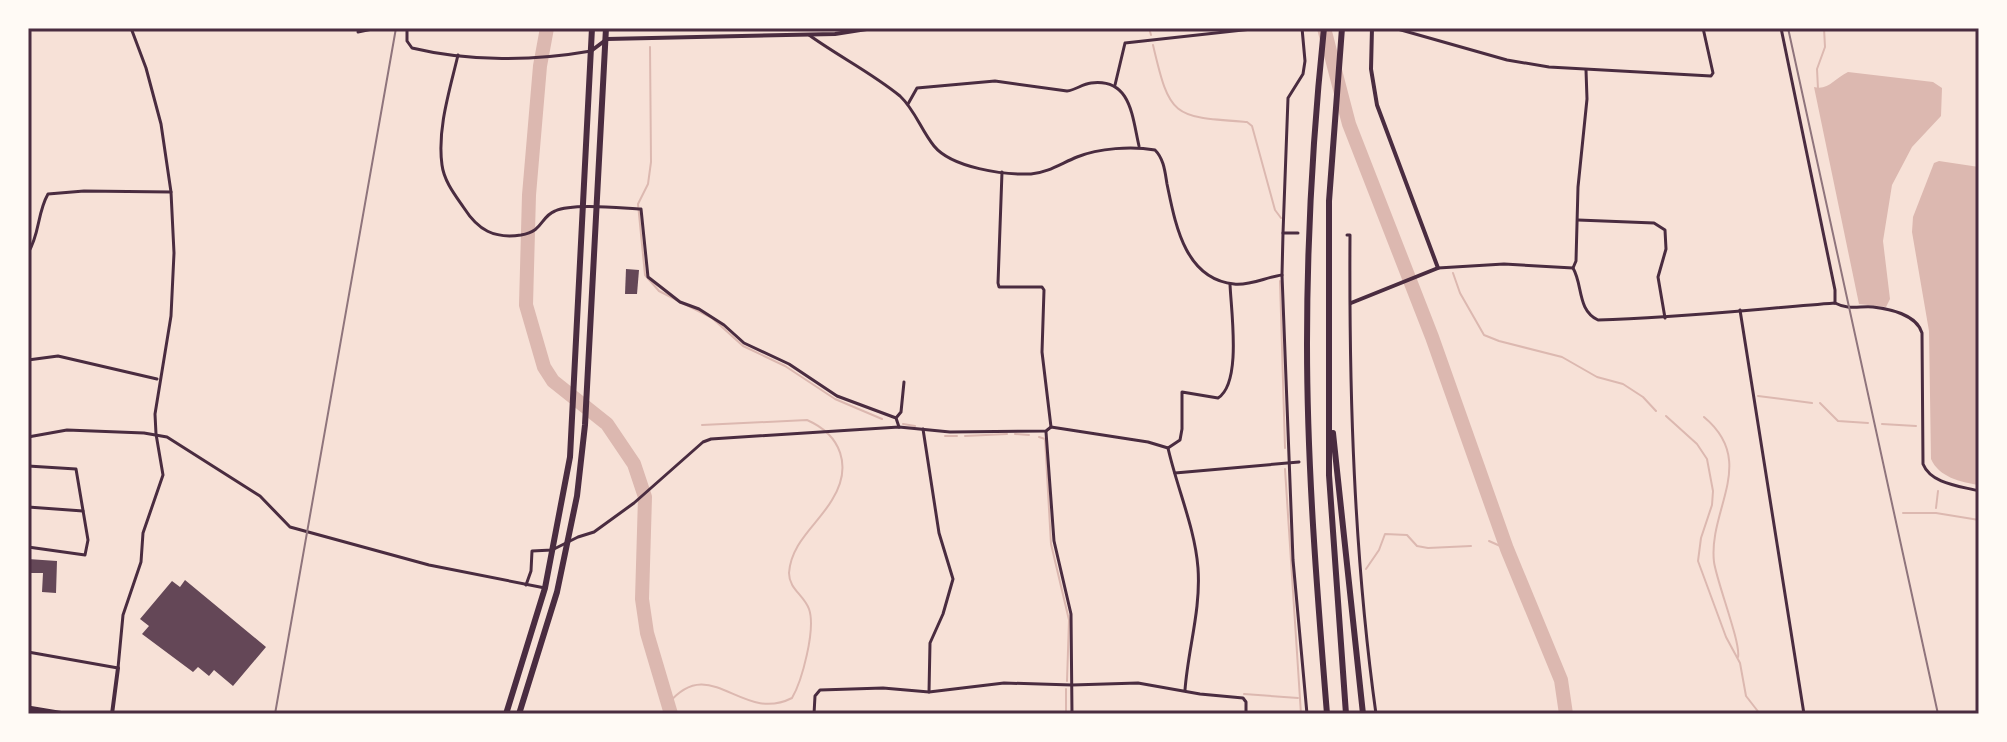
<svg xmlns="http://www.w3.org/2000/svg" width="2007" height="742" font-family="Manrope,sans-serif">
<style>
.water{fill:#dcb8b0}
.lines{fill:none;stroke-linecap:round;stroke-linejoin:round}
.stream{stroke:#dcb8b0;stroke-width:2}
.river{stroke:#dcb8b0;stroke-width:14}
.building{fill:#644757}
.minor{stroke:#4a2c40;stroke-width:3}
.tertiary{stroke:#4a2c40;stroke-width:4}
.secondary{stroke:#4a2c40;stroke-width:5}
.trunk{stroke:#4a2c40;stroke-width:6}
.motorway{stroke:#4a2c40;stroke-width:6}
.rail{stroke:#8f747c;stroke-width:2}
.neatline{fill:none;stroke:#4a2c40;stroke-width:3}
</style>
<rect width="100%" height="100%" fill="#f7e1d7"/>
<!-- water -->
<g class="water">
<path d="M1848,72L1933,82L1942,88L1941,116L1912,147L1892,185L1883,241L1890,299L1886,307L1859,304L1814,87C1828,91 1835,78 1848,72Z"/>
<path d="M1939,161L1979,167V485C1960,482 1939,477 1931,459L1929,331L1912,232L1913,217L1934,163Z"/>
</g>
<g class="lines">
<!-- stream -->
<g class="stream">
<path d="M647,28V29"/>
<path d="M1149,28L1151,35"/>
<path d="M1153,45C1170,118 1173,117 1247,122L1252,126L1275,210L1281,218"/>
<path d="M650,47L651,162L648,184L638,204L645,275L659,291L712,318L743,346L785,366L835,399L882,419"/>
<path d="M1818,89L1817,69L1825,47L1824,28"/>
<path d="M1453,273L1460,293L1484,335L1499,341L1562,357L1597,377L1623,384L1643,397L1656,411"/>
<path d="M1280,281L1285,448"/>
<path d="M1758,396L1812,403"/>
<path d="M1820,403L1838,421L1868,423"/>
<path d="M1666,416L1697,444L1707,459L1713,491L1712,505L1701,538L1698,561L1726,637L1740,663L1746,696L1760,714"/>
<path d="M1704,417C1758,462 1708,509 1714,562C1717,583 1741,643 1738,657"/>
<path d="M903,424L915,426"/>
<path d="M1882,424L1916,426"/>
<path d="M1015,434L1029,435"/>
<path d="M945,436H957"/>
<path d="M965,436L1007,434"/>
<path d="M1039,437L1045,439L1051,544L1069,620L1067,681"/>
<path d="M1285,469L1301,714"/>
<path d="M1936,508L1938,491"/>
<path d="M1903,513H1936L1979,520"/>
<path d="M1489,541L1507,549"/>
<path d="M1366,569L1379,550L1385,534L1407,535L1417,546L1428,548L1471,546"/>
<path d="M1066,689V714"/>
<path d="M1244,694L1298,698"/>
<path d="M668,704C711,652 741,724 792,698C802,681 816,629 809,609C804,595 789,589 789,573C791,542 818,524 832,500C853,466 841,435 807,420L702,425"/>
</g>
<!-- river -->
<g class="river">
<path d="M547,28L540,66L529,195L526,305L544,367L553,381L607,424L634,464L645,497L642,599L647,633L671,714"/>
<path d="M1324,28L1349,124L1432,337L1507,549L1561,680L1566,714"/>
</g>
</g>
<!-- building -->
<g class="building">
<path d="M626,269L639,270L637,294H625Z"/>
<path d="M28,559L57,561L56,593L42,592L43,573H28Z"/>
<path d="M185,580L266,647L233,686L214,670L209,676L198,667L193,672L142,634L149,626L140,619L172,581L180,587Z"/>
</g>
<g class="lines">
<!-- minor -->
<g class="minor">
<path d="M407,28V41L412,48C470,62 534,61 591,51"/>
<path d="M1394,28L1507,60L1549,67L1711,76L1713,73L1703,28"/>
<path d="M1781,28L1835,290V303"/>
<path d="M358,32L377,28"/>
<path d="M809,35C838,56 872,73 900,96C915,110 921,130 934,146C952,168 1004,175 1031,174C1047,173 1062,163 1077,157C1099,148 1132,146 1155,150C1164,159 1165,172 1167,184C1175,222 1184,279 1234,284C1250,286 1266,277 1282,275"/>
<path d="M458,55C450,89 437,129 442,165C444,181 455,195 464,208C478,230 494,239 521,235C544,231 540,217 555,211C573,203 620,208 641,209L648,277L680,302L699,309L724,325L744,343L789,364L837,396L896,418L899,427"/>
<path d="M1586,70L1587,99L1578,187L1576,261L1573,268C1583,285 1577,310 1598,320C1678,318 1756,309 1835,303C1848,310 1859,306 1873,307C1890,309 1917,315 1922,333L1923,464C1931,484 1960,486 1979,491"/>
<path d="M1115,85L1125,43L1261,28"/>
<path d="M908,104L917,88L995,81L1067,91C1076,90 1082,84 1091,83C1131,78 1132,116 1139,146"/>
<path d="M1002,172L998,283L999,287H1042L1044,290L1042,352L1051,427"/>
<path d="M1578,220L1654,223L1665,230L1666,249L1658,277L1665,318"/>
<path d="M1283,233L1288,98L1303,74L1305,61L1302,28"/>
<path d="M1298,233H1283L1282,275L1293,560L1307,714"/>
<path d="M1347,235H1350C1349,394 1354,556 1376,714"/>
<path d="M28,253C40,234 37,213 48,194L84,191L171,192"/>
<path d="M1438,268L1504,264L1573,268"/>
<path d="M1740,310L1804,714"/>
<path d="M28,360L58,356L157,379"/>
<path d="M896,418L901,412L904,382"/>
<path d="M923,429L939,533L953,579L943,614L930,643L929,692"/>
<path d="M1046,432L1054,541L1071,614L1072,714"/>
<path d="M28,437L67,430L144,433L167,437L260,496L290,527L429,565L545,588"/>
<path d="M1168,448C1177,488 1195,528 1198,568C1201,610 1188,649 1185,690"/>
<path d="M28,466L76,469L88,540L85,555L28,547"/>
<path d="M1175,473L1299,462"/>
<path d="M28,507L83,511"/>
<path d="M526,585L531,571L532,551L552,550L578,537L594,532L634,503L703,442L711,439L899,427L950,432L1046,431L1051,427L1148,442L1168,448L1180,440L1182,429V392L1218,398C1242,383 1231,311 1230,284"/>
<path d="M28,652L118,668L123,615L141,562L143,533L163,475L156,434L155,414L171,316L174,253L171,192L161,124L146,68L131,28"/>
<path d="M814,714L815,696L820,690L883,688L929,692L1004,683L1072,685L1138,683L1200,694L1243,698L1246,702V714"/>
</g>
<!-- tertiary -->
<g class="tertiary">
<path d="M591,51L607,39L835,34L873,28"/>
<path d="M1351,303L1438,268L1377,105L1371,69L1372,28"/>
<path d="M112,714L118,668"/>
</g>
<!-- secondary -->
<path class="secondary" d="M28,708L64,714"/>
<!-- trunk -->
<g class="trunk">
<path d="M506,714L545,588L570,457L592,28"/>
<path d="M519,714L557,592L577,496L585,425L606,28"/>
</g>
<!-- motorway -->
<g class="motorway">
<path d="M1324,28C1313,133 1307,238 1307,344C1307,467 1317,591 1327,714"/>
<path d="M1342,28L1329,201V475L1346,714"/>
<path d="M1333,433L1363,714"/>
</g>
<!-- rail -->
<g class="rail">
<path d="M1788,28L1938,714"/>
<path d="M275,714L396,28"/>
</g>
</g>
<!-- border -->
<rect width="2007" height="742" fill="none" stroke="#fffaf5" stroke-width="60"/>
<rect x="30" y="30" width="1947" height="682" class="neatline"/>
</svg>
